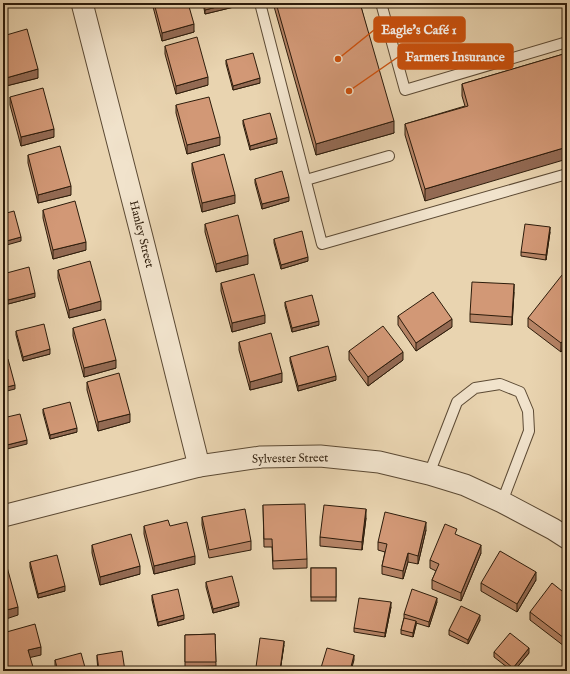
<svg xmlns="http://www.w3.org/2000/svg" width="570" height="674" font-family="'IM FELL English',serif">
<style>
.lines{fill:none;stroke-linecap:round;stroke-linejoin:round}
.lane-casing{stroke:#5c4a34;stroke-width:12}
.street-casing{stroke:#5c4a34;stroke-width:23}
.lane{stroke:#f1e3cc;stroke-width:10}
.street{stroke:#f1e3cc;stroke-width:21}
.wall{fill:#b58365;stroke:#2d1c0b}
.shaded-wall{fill:#936a53;stroke:#2d1c0b}
.building{fill:#d29876;stroke:#2d1c0b}
.labels{text-anchor:middle;stroke-width:4;stroke-linejoin:round;paint-order:stroke}
.street-label{font-size:12px;fill:#2d1c0b;stroke:#f1e3cc}
.leader{fill:none;stroke:#cc500c;stroke-width:1.5}
.callout-dot{fill:#cc500c;stroke:#f1e3cc;stroke-width:1.5}
.callout{fill:#cc500c;stroke:#cc500c;stroke-width:1.5}
.callout-label{font-size:13px;text-anchor:middle;font-weight:bold;fill:#fff}
</style>
<rect width="100%" height="100%" fill="#e9d4b0"/>
<filter id="stains"><feTurbulence type="fractalNoise" baseFrequency=".005" numOctaves="4"/><feColorMatrix values="0 0 0 0 .2 0 0 0 0 .09 0 0 0 0 .02 0 0 0 .5 -.17"/></filter>
<radialGradient id="worn" r=".72"><stop offset=".6" stop-color="#630" stop-opacity="0"/><stop offset="1" stop-color="#630" stop-opacity=".3"/></radialGradient>
<g class="lines">
<defs>
<g id="lane">
<path d="M260,3L322,244L567,174"/>
<path d="M381,3L405,90L567,42"/>
<path d="M306,180L389,156"/>
<path d="M429,474L457,402L475,388L500,384L520,392L528,411L529,431L502,502"/>
</g>
<g id="street">
<path d="M82,3L142,237L199,466"/>
<path d="M3,516L199,466L261,457L320,456L379,462L429,474L465,485L502,502L553,529L567,538"/>
</g>
</defs>
<!-- lane casing -->
<use href="#lane" class="lane-casing"/>
<!-- street casing -->
<use href="#street" class="street-casing"/>
<!-- lane -->
<use href="#lane" class="lane"/>
<!-- street -->
<use href="#street" class="street"/>
</g>
<!-- wall -->
<g class="wall">
<path d="M152,3H188L194,32L162,41Z"/>
<path d="M203,3H238V6L205,14Z"/>
<path d="M273,3H360L394,133L316,155Z"/>
<path d="M3,36L38,78L6,86L3,75Z"/>
<path d="M165,46L208,85L176,94L165,54Z"/>
<path d="M567,53L425,201L405,135V124L465,106L462,96V84Z"/>
<path d="M226,60L260,83L233,90L226,64Z"/>
<path d="M10,97L54,137L21,146L10,105Z"/>
<path d="M176,105L220,145L187,154L176,113Z"/>
<path d="M243,120L277,143L250,150L243,124Z"/>
<path d="M28,155L71,195L38,203L28,163Z"/>
<path d="M192,163L235,203L202,212L192,171Z"/>
<path d="M255,179L289,201L262,209L255,183Z"/>
<path d="M43,210L86,250L53,259L43,218Z"/>
<path d="M205,224L248,264L216,272L205,232Z"/>
<path d="M550,232L546,260L521,256V252Z"/>
<path d="M274,239L308,261L281,269L274,243Z"/>
<path d="M58,270L101,310L69,318L58,278Z"/>
<path d="M3,274L35,297L8,304L3,284Z"/>
<path d="M567,278L561,352L528,327V318Z"/>
<path d="M221,283L265,323L232,332L221,291Z"/>
<path d="M514,292L512,325L470,322V314Z"/>
<path d="M285,302L319,325L292,332L285,306Z"/>
<path d="M398,316L452,327L416,351L398,325Z"/>
<path d="M73,328L116,368L84,377L73,336Z"/>
<path d="M16,331L50,354L23,361L16,335Z"/>
<path d="M239,342L282,382L250,390L239,350Z"/>
<path d="M349,351L403,360L368,386L349,360Z"/>
<path d="M290,357L336,380L298,391L290,361Z"/>
<path d="M87,382L130,422L98,431L87,390Z"/>
<path d="M43,409L77,432L50,439L43,413Z"/>
<path d="M263,505L307,559V568L273,569L272,547H264Z"/>
<path d="M202,517L251,541V550L209,558L202,525Z"/>
<path d="M366,518L362,550L320,546V537Z"/>
<path d="M144,526L195,564L154,574L144,534Z"/>
<path d="M426,530L418,564L408,562L403,579L382,574V566L385,552L378,550V542Z"/>
<path d="M457,535L481,553L461,601L432,589V580L436,571L430,568V560Z"/>
<path d="M92,545L140,574L100,585L92,553Z"/>
<path d="M30,562L65,591L38,598L30,567Z"/>
<rect x="311" y="568" width="25" height="33"/>
<path d="M536,580L517,612L481,591V583Z"/>
<path d="M206,582L239,606L213,613L206,587Z"/>
<path d="M152,595L184,619L158,626L152,600Z"/>
<path d="M567,595L564,646L530,620V612Z"/>
<path d="M437,602L429,627L416,623V625L413,637L401,634V630L404,618V614Z"/>
<path d="M391,607L385,637L354,632V628Z"/>
<path d="M480,620L468,644L449,635V630Z"/>
<path d="M215,634L216,666L185,667V635Z"/>
<path d="M284,645L280,671H256V667Z"/>
<path d="M494,652L529,653L514,671H512L494,657Z"/>
<path d="M97,655L125,671H98L97,659Z"/>
<path d="M55,660L86,671H56L55,665Z"/>
</g>
<!-- shaded-wall -->
<g class="shaded-wall">
<path d="M232,3H238V6L205,14V10Z"/>
<path d="M194,24V32L162,41V33Z"/>
<path d="M38,69V78L6,86V78Z"/>
<path d="M208,77V85L176,94V86Z"/>
<path d="M260,78V83L233,90V86Z"/>
<path d="M394,121V133L316,155V144Z"/>
<path d="M54,129V137L21,146V137Z"/>
<path d="M220,137V145L187,154V145Z"/>
<path d="M277,138V143L250,150V146Z"/>
<path d="M567,147V159L425,201V189Z"/>
<path d="M6,178V183L3,184V179Z"/>
<path d="M71,186V195L38,203V195Z"/>
<path d="M235,195V203L202,212V203Z"/>
<path d="M289,197V201L262,209V204Z"/>
<path d="M550,227V232L546,260V255Z"/>
<path d="M21,237V241L3,246V242Z"/>
<path d="M86,242V250L53,259V250Z"/>
<path d="M248,255V264L216,272V264Z"/>
<path d="M308,257V261L281,269V265Z"/>
<path d="M514,284V292L512,325V317Z"/>
<path d="M35,293V297L8,304V300Z"/>
<path d="M101,301V310L69,318V310Z"/>
<path d="M265,315V323L232,332V323Z"/>
<path d="M452,319V327L416,351V343Z"/>
<path d="M319,321V325L292,332V328Z"/>
<path d="M567,336V344L561,352V343Z"/>
<path d="M50,349V354L23,361V357Z"/>
<path d="M403,352V360L368,386V377Z"/>
<path d="M116,360V368L84,377V368Z"/>
<path d="M282,373V382L250,390V382Z"/>
<path d="M336,376V380L298,391V386Z"/>
<path d="M15,385V389L3,392V388Z"/>
<path d="M130,414V422L98,431V422Z"/>
<path d="M77,428V432L50,439V435Z"/>
<path d="M27,440V444L3,450V446Z"/>
<path d="M366,509V518L362,550V542Z"/>
<path d="M426,522V530L418,564V556Z"/>
<path d="M481,545V553L461,601V593Z"/>
<path d="M408,553V562L403,579V571Z"/>
<path d="M195,556V564L154,574V566Z"/>
<path d="M140,566V574L100,585V577Z"/>
<path d="M536,572V580L517,612V604Z"/>
<path d="M65,586V591L38,598V594Z"/>
<path d="M437,598V602L429,627V622Z"/>
<path d="M239,602V606L213,613V609Z"/>
<path d="M391,602V607L385,637V633Z"/>
<path d="M18,607V615L3,620V611Z"/>
<path d="M184,615V619L158,626V622Z"/>
<path d="M480,615V620L468,644V640Z"/>
<path d="M416,621V625L413,637V633Z"/>
<path d="M567,634V642L564,646V638Z"/>
<path d="M284,641V645L280,671Z"/>
<path d="M41,647V655L28,658V650Z"/>
<path d="M529,648V653L514,671H513V668Z"/>
<path d="M354,655V660L351,671H350Z"/>
<path d="M33,667V671H17Z"/>
</g>
<!-- building -->
<g class="building">
<path d="M154,3H188L194,24L162,33Z"/>
<path d="M204,3H232L205,10Z"/>
<path d="M276,3H360L394,121L316,144Z"/>
<path d="M27,29L38,69L6,78L3,67V36Z"/>
<path d="M197,37L208,77L176,86L165,46Z"/>
<path d="M253,53L260,78L233,86L226,60Z"/>
<path d="M567,53V147L425,189L405,124L468,106L462,84Z"/>
<path d="M43,88L54,129L21,137L10,97Z"/>
<path d="M209,97L220,137L187,145L176,105Z"/>
<path d="M270,113L277,138L250,146L243,120Z"/>
<path d="M60,146L71,186L38,195L28,155Z"/>
<path d="M224,154L235,195L202,203L192,163Z"/>
<path d="M3,166L6,178L3,179Z"/>
<path d="M282,171L289,197L262,204L255,179Z"/>
<path d="M75,201L86,242L53,250L43,210Z"/>
<path d="M14,211L21,237L3,242V214Z"/>
<path d="M238,215L248,255L216,264L205,224Z"/>
<path d="M525,224L550,227L546,255L521,252Z"/>
<path d="M302,231L308,257L281,265L274,239Z"/>
<path d="M90,261L101,301L69,310L58,270Z"/>
<path d="M29,267L35,293L8,300L3,280V274Z"/>
<path d="M254,274L265,315L232,323L221,283Z"/>
<path d="M562,275L567,278V336L561,343L528,318Z"/>
<path d="M472,282L514,284L512,317L470,314Z"/>
<path d="M433,292L452,319L416,343L398,316Z"/>
<path d="M312,295L319,321L292,328L285,302Z"/>
<path d="M105,319L116,360L84,368L73,328Z"/>
<path d="M44,324L50,349L23,357L16,331Z"/>
<path d="M383,326L403,352L368,377L349,351Z"/>
<path d="M271,333L282,373L250,382L239,342Z"/>
<path d="M328,346L336,376L298,386L290,357Z"/>
<path d="M8,359L15,385L3,388V360Z"/>
<path d="M119,373L130,414L98,422L87,382Z"/>
<path d="M70,402L77,428L50,435L43,409Z"/>
<path d="M20,414L27,440L3,446V418Z"/>
<path d="M305,504L307,559L273,561L272,539H264L263,505Z"/>
<path d="M324,505L366,509L362,542L320,537Z"/>
<path d="M245,509L251,541L209,550L202,517Z"/>
<path d="M385,512L426,522L418,556L408,553L403,571L382,566L387,544L378,542Z"/>
<path d="M168,520L170,526L187,522L195,556L154,566L144,526Z"/>
<path d="M445,524L457,529L455,534L481,545L461,593L432,580L439,564L430,560Z"/>
<path d="M131,534L140,566L100,577L92,545Z"/>
<path d="M500,551L536,572L517,604L481,583Z"/>
<path d="M57,555L65,586L38,594L30,562Z"/>
<path d="M7,567L18,607L3,611V568Z"/>
<rect x="311" y="568" width="25" height="29"/>
<path d="M232,576L239,602L213,609L206,582Z"/>
<path d="M552,583L567,595V634L564,638L530,612Z"/>
<path d="M178,589L184,615L158,622L152,595Z"/>
<path d="M412,589L437,598L429,622L404,614Z"/>
<path d="M359,598L391,602L385,633L354,628Z"/>
<path d="M461,606L480,615L468,640L449,630Z"/>
<path d="M404,618L416,621L413,633L401,630Z"/>
<path d="M35,624L41,647L28,650L33,667L17,671H3V633Z"/>
<path d="M510,633L529,648L513,668L494,652Z"/>
<path d="M215,634L216,662H185V635Z"/>
<path d="M260,638L284,641L280,670L256,667Z"/>
<path d="M327,648L354,655L350,671H320Z"/>
<path d="M122,651L125,671H99L97,655Z"/>
<path d="M81,653L86,671H58L55,660Z"/>
</g>
<g class="labels">
<!-- street labels -->
<g class="street-label">
<text transform="translate(142 234) rotate(76)" y="4">Hanley Street</text>
<text transform="translate(290 458) rotate(-1)" y="4">Sylvester Street</text>
</g>
</g>
<!-- callouts -->
<path class="leader" d="M338 59L374 30M349 91L398 57"/>
<g class="callout-dot">
<circle cx="338" cy="59" r="4"/>
<circle cx="349" cy="91" r="4"/>
</g>
<g class="callout">
<rect x="374" y="17" width="91" height="25" rx="4"/>
<rect x="398" y="44" width="115" height="25" rx="4"/>
</g>
<g class="callout-label">
<text x="419" y="34">Eagle's Café 1</text>
<text x="455" y="61">Farmers Insurance</text>
</g>
<!-- margin -->
<rect width="570" height="674" fill="none" stroke="#e9d4b0" stroke-width="16"/>
<rect x="4" y="4" width="562" height="666" fill="none" stroke="#2d1c0b" stroke-width="2"/>
<rect x="8" y="8" width="554" height="658" fill="none" stroke="#2d1c0b"/>
<rect width="100%" height="100%" filter="url(#stains)"/>
<rect width="100%" height="100%" fill="url(#worn)"/>
</svg>
